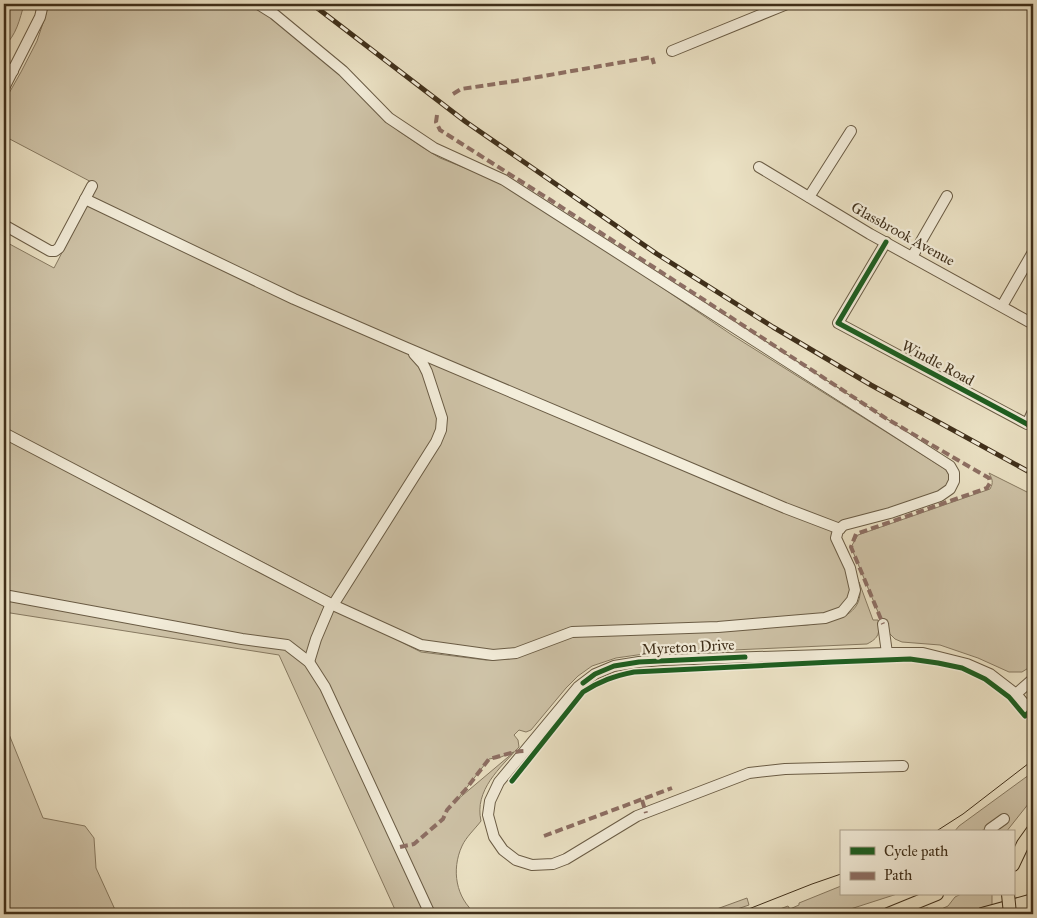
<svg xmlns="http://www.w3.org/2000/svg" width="1037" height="918" font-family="'IM FELL Great Primer',serif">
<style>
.green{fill:#cfc4a9;stroke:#877a62;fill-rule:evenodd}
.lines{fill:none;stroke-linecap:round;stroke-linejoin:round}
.minor-casing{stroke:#6a5c45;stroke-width:12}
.major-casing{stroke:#3f2f1a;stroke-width:14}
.minor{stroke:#f3edda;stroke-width:10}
.major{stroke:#ece3c6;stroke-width:12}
.tram{stroke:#3f2f1a;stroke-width:1}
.rail-casing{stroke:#3f2f1a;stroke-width:5}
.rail{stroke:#f3edda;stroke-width:3;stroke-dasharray:9;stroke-linecap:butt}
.major-bridge-casing{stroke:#3f2f1a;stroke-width:14;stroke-linecap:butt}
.major-bridge{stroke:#ece3c6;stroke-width:12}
.quiet{stroke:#8d6e63;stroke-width:4;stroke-dasharray:8 4;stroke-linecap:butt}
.cycleway-casing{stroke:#f3edda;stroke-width:8}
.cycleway{stroke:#1b5e20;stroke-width:5}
.labels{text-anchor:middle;stroke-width:4.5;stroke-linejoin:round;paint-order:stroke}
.street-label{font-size:15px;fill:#3f2f1a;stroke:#f3edda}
</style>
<rect width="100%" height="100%" fill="#ece3c6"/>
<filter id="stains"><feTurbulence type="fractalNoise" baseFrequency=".004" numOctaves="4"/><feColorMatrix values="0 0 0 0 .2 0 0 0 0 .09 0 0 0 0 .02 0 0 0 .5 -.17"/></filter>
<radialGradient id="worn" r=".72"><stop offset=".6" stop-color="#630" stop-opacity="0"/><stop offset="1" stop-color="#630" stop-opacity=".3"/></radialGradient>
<!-- green -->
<g class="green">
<path d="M4,4H24C20,19 16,36 4,46Z"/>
<path d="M48,4H253L317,51L397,130L422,147L440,158L515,188L732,335L945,469C954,479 948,485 940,493L835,525L851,580L852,591L842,607L829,615L781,621L573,630L512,651L491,652L420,641L383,625L144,500L4,429V241L54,268L97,185L4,136V102L21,72L37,41L46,14Z"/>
<path d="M4,436L330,606L421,652L486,660L509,659L570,637L806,625C832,622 867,617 859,582L873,620H878C880,633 879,638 867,644L644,654L616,658L592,666L578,676L566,688L531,730L526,732L519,730L514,735L518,740L519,747C500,768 474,790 481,821C475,829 466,837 462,846C451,870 456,898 476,914H397L279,655L4,612ZM514,752L457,800L489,759L501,757L508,754Z"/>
<path d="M989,473L1033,495V665L1022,672H1009L978,658L940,645L902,642L895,639L889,633L883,624L851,547L858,535L990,489C994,482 992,479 989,473Z"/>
<path d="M4,722L43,818L85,826L94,838L96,868L117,914H7V893L4,881Z"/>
<path d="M1033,772V798L1006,832L998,831V829L1003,815L980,832H954L959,826Z"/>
<path d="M841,886V894H897L835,914H766L788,906L790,909L799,905V903Z"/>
<path d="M961,894H992V905L957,914H912L927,908L937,911L948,906L955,897Z"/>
<path d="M747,898L749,905L723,914H703Z"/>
</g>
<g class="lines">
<defs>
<g id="minor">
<path d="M672,51L787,4"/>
<path d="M4,66L13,71"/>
<path d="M4,88L40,17L43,4"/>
<path d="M759,167L870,234L1033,324"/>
<path d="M809,197L851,131"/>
<path d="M85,199L294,299L407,348L785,508L840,529"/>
<path d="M4,225L50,251H55L59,248L92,186"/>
<path d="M886,242L838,323L1027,424L1033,411"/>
<path d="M912,257L947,196"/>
<path d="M1002,306L1033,252"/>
<path d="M4,433L333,605L421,645L493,655L516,653L572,632L718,627L825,618L842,612L852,600L855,590L850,568L836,538L838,530L844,525L890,513L940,496L950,489L954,481V473L950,466L504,180L434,148L389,118L343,71L274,14L258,4"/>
<path d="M4,595L242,639L287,645L309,662L325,687L430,914"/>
<path d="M333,605L436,442L441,430L442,418L427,372L423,364L414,354"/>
<path d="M883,624L887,653"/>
<path d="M309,662L316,639L330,606"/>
<path d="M1016,694L1033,679"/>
<path d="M903,766L785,769L749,773L637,816L566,859L553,864L532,865L516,860L503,850L494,837L488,815L490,801L499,782L578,687L595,674L614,666L639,662L663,660L887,653H923L967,664L990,674L1016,694L1033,714"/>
<path d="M990,829L1004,819"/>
</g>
<g id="major">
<path d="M1013,865L1023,844L1033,830"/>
<path d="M888,914L937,894"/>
<path d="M982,914L1033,900"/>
</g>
</defs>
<!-- minor casing -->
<use href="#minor" class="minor-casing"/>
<!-- major casing -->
<use href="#major" class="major-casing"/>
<!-- minor -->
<use href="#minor" class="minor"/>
<!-- major -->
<use href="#major" class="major"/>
<!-- tram -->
<g class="tram">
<path d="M935,832L963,814L1033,760"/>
<path d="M4,898V914"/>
<path d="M736,914L812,884L841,874"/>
</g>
<defs>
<path id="rail" d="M312,4L466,122L657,254L773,327L871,385L1033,474"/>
</defs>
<!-- rail casing -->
<use href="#rail" class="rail-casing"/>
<!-- rail -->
<use href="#rail" class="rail"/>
<defs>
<path id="major-bridge" d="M1008,894L1010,914"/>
</defs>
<!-- major-bridge casing -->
<use href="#major-bridge" class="major-bridge-casing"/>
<!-- major-bridge -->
<use href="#major-bridge" class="major-bridge"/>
<!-- quiet -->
<g class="quiet">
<path d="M453,94L461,89L515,81L652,57L654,64"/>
<path d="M437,115L436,122L440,130L552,201L887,419L989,478L990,483L987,488L856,534L851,547L883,624"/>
<path d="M642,800L646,813"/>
<path d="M544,836L672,788"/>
<path d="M400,847L414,844L443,819L447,810L466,789L489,759C502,756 513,751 526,751"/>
</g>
<defs>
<g id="cycleway">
<path d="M886,242L838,323L1027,424L1033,430"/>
<path d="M583,683L595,674L614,666L639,662L745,657"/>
<path d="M512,781L583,692C600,681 614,676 634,672L833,662L910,659L938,663L962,668L985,679L1009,697L1025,716L1033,708"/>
</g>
</defs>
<!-- cycleway casing -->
<use href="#cycleway" class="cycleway-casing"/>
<!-- cycleway -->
<use href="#cycleway" class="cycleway"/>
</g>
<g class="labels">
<!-- street labels -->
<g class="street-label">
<text transform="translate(903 234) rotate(29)" y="5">Glassbrook Avenue</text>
<text transform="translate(938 363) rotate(28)" y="5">Windle Road</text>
<text transform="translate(688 647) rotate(-3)" y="5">Myreton Drive</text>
</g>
</g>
<!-- margin -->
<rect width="1037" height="918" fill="none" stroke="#ece3c6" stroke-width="20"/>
<rect x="5" y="5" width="1027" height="908" fill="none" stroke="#3f2f1a" stroke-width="2.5"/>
<rect x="10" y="10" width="1017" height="898" fill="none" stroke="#3f2f1a"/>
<!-- legend -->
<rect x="840" y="830" width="175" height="65" fill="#f3edda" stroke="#aba18d"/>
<rect x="850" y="847" width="25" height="8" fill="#1b5e20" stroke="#aba18d"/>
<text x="884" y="856" font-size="15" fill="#3f2f1a">Cycle path</text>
<rect x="850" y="872" width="25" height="8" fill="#8d6e63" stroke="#aba18d"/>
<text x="884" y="880" font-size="15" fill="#3f2f1a">Path</text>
<rect width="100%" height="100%" filter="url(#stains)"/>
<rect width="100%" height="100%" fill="url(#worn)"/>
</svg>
